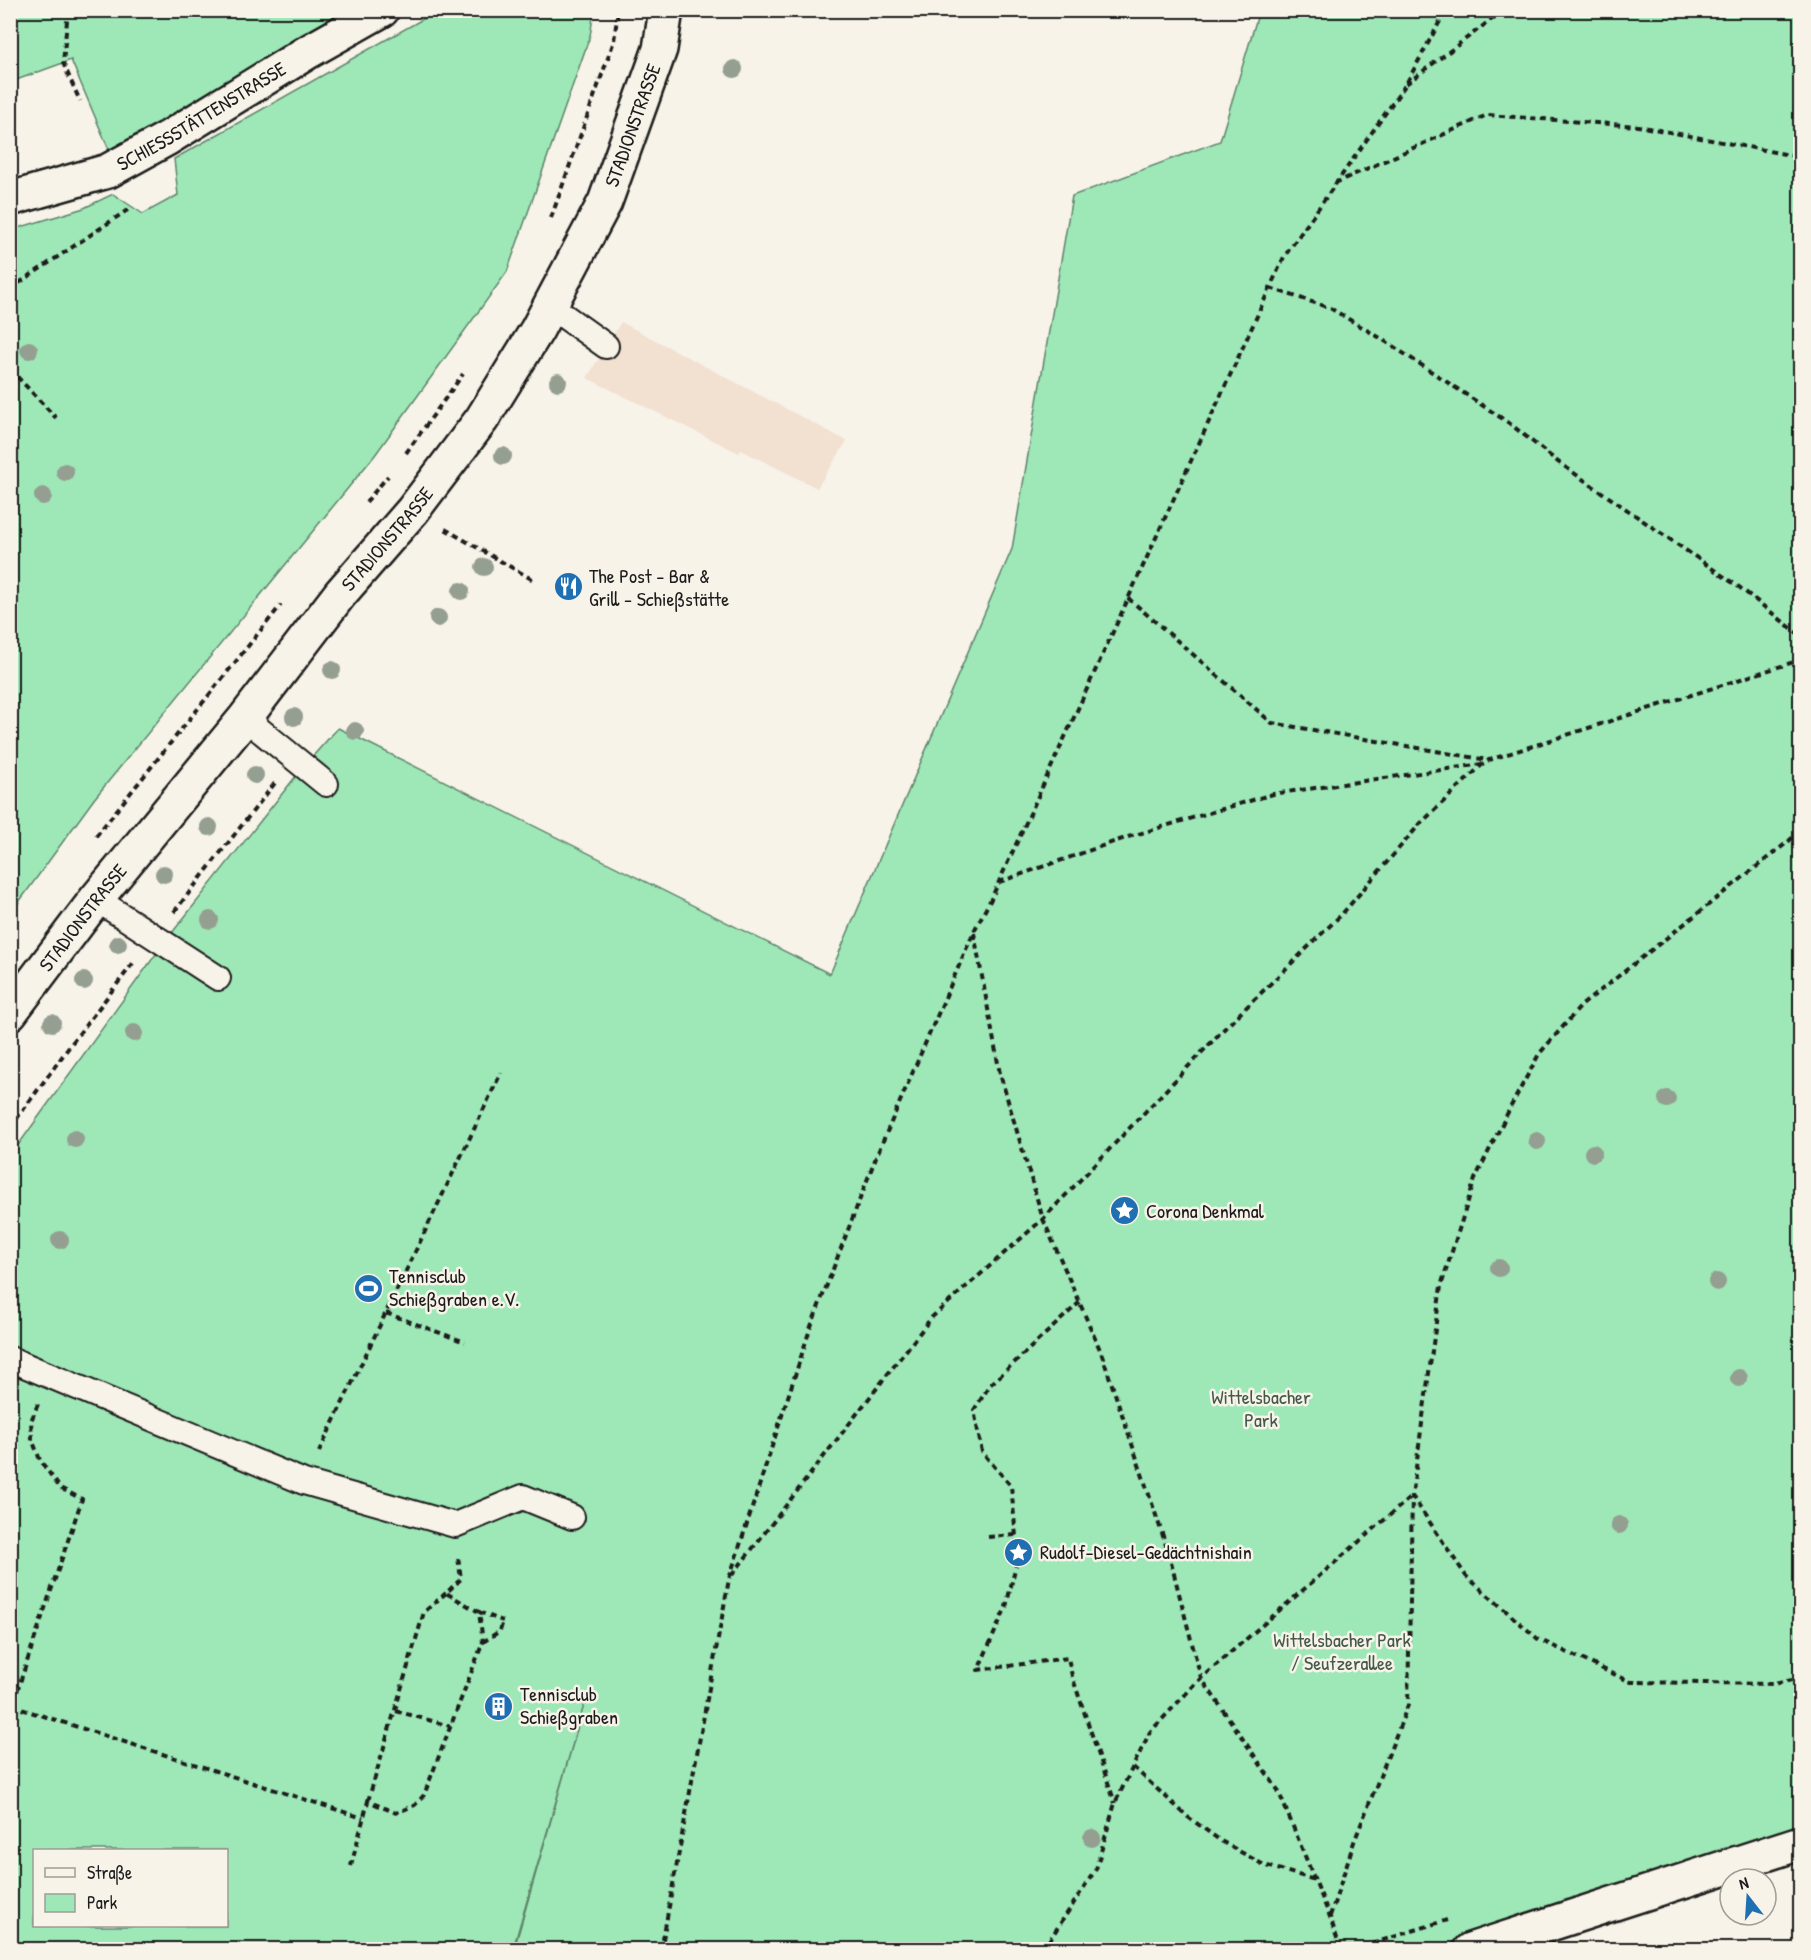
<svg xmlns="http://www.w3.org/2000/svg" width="1811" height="1960" font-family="'Patrick Hand',sans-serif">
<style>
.built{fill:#f2e0d1}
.green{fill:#9ee8b7;stroke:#5d826a;stroke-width:1.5;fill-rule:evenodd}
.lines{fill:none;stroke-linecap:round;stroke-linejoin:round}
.lane-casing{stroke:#1c1c1c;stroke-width:28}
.street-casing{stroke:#1c1c1c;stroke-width:38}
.secondary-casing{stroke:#1c1c1c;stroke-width:38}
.path{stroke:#1c1c1c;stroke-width:4;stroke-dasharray:6 4.5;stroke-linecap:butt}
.lane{stroke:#f7f3e8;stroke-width:24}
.street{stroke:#f7f3e8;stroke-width:33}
.secondary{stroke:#f7f3e8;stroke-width:33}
.tree{fill:#949e91}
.labels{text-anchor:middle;stroke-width:5;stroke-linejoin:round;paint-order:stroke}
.street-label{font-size:20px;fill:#1c1c1c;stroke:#f7f3e8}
.poi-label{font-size:20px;fill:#1c1c1c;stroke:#f7f3e8;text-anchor:start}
.park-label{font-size:20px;fill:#43594a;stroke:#f7f3e8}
</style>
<rect width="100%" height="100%" fill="#f7f3e8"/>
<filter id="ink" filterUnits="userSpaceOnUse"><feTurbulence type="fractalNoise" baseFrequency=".0167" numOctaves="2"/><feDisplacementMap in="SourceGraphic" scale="12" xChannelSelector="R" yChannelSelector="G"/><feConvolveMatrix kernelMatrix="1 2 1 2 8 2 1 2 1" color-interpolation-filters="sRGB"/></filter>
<g filter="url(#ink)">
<!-- built -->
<path class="built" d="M621,322L847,441L817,488L741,450L739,453L587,378Z"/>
<!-- green -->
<g class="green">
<path d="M11,11H357L112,157L71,60L11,82Z"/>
<path d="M437,11H594L590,36L507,272L375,455L94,799L11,913V230L84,208L113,194L143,214L178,195L174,159Z"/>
<path d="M1259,11H1800V1852L1492,1949H514L584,1705L513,1949H11V1155L164,943L304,766L338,728L830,974L1012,549L1072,196L1220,141ZM34,1850H226V1926H34Z"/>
</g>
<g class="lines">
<defs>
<g id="lane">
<path d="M550,306L606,346"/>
<path d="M245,718L326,784"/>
<path d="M96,899L218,978"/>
<path d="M10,1359L304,1482L455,1525L523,1497L572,1517"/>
</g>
<g id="street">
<path id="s1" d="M10,199L108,171L168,138L306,53L382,10"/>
<path d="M1470,1950L1800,1843"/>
</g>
<g id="secondary">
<path id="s2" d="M10,1013L96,899L245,718L340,594L413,510L482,419L537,330L605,202L660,49L666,10"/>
</g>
</defs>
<!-- lane casing -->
<use href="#lane" class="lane-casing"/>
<!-- street casing -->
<use href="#street" class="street-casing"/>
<!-- secondary casing -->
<use href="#secondary" class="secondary-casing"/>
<!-- path -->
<g class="path">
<path d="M68,10L63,63L80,101"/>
<path d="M1406,84L1504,10"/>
<path d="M1335,183L1487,115L1638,126L1800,157"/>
<path d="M551,218L614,41L618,10"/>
<path d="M1270,288L1330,308L1382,339L1509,423L1558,462L1739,587L1800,635"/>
<path d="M10,289L132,207"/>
<path d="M10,369L56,418"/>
<path d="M406,453L463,374"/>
<path d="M366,502L388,476"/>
<path d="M445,529L535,581"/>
<path d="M1128,598L1272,723L1488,760"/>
<path d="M1800,830L1789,841L1582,1005L1539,1054L1511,1106L1475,1179L1441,1286L1412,1496L1466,1576L1538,1639L1631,1682L1775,1684L1800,1678"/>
<path d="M96,836L281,605"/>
<path d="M999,882L1128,837L1273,794L1482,764"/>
<path d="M174,912L275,783"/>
<path d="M974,933L1000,1074L1043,1219L1101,1352L1168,1551L1201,1678L1278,1790L1330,1917L1341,1950"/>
<path d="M10,1128L72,1043L134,962"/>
<path d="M1080,1302L990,1385L974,1410L982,1452L1011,1486L1018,1556L1006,1607L978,1670L1068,1658L1072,1676L1115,1803"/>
<path d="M386,1313L465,1342"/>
<path d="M38,1404L31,1421L32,1439L40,1460L60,1488L82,1499L12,1706L363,1818"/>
<path d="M319,1452L501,1073"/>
<path d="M988,1537L1016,1535"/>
<path d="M732,1575L932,1317L1043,1219L1224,1029L1342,914L1420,824L1483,764L1489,760L1800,660"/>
<path d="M479,1612L503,1621"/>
<path d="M483,1642L500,1631L503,1621"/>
<path d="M396,1711L450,1726"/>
<path d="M1133,1767L1188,1817L1221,1841L1264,1865L1315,1880"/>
<path d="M368,1801L424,1612L446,1593"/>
<path d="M351,1866L368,1801L396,1813L415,1805L424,1795L483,1642L479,1612L446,1593L461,1579L458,1557"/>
<path d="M1330,1916L1354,1842L1408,1705L1412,1497"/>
<path d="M661,1950L729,1579L810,1329L876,1157L974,931L992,897L1284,257L1406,84L1446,10"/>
<path d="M1043,1950L1096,1869L1115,1803L1150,1732L1201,1678L1412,1496"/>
<path d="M1352,1950L1447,1920"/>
</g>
<!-- lane -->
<use href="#lane" class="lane"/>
<!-- street -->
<use href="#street" class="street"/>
<!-- secondary -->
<use href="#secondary" class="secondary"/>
</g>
<!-- trees -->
<g class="tree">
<circle cx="734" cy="69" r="9"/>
<circle cx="29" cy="350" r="9"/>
<circle cx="558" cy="382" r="9"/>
<circle cx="503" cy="456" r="9"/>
<circle cx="65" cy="472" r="9"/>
<circle cx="43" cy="496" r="9"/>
<circle cx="484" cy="567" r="9"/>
<circle cx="461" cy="591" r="9"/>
<circle cx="438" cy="618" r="9"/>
<circle cx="332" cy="670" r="9"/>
<circle cx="294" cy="717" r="9"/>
<circle cx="355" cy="731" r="9"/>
<circle cx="255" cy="775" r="9"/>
<circle cx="209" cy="827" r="9"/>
<circle cx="164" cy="874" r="9"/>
<circle cx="210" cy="920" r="9"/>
<circle cx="118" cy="944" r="9"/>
<circle cx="84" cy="981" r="9"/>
<circle cx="52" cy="1023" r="9"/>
<circle cx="134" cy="1033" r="9"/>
<circle cx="1667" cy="1099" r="9"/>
<circle cx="75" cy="1139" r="9"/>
<circle cx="1537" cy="1141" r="9"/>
<circle cx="1593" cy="1153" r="9"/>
<circle cx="60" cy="1240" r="9"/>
<circle cx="1499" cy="1268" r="9"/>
<circle cx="1717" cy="1282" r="9"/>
<circle cx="1739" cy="1378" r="9"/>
<circle cx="1619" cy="1525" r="9"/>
<circle cx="1092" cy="1838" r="9"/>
</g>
</g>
<!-- icons -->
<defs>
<symbol id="restaurant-disc" viewBox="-11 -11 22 22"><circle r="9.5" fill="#1f6fb2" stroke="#f7f3e8"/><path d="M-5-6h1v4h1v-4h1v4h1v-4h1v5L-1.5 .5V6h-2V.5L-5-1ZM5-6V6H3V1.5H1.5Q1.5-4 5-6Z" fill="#fff"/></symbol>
<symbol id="sight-disc" viewBox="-11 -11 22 22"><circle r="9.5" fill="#1f6fb2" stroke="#f7f3e8"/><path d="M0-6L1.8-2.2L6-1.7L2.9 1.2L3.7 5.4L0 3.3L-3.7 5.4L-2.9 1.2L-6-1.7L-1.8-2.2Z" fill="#fff"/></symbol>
<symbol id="stadium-disc" viewBox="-11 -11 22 22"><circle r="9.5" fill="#1f6fb2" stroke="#f7f3e8"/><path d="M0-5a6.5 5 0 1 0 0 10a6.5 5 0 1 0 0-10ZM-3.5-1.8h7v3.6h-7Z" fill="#fff"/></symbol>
<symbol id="building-disc" viewBox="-11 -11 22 22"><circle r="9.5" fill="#1f6fb2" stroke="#f7f3e8"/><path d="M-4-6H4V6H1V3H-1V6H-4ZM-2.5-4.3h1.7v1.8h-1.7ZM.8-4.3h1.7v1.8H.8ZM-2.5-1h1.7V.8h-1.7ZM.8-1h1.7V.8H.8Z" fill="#fff"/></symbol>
</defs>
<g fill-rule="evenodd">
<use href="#restaurant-disc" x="552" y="570" width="33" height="33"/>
<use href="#sight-disc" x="1108" y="1194" width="33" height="33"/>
<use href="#stadium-disc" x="352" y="1272" width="33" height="33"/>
<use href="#sight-disc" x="1002" y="1536" width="33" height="33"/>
<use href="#building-disc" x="482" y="1690" width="33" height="33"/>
</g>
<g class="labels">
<!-- street labels -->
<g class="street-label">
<text dy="7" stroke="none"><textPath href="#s1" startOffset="210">SCHIESSSTÄTTENSTRASSE</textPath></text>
<text dy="7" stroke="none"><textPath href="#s2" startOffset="1090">STADIONSTRASSE</textPath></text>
<text dy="7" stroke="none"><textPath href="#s2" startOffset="606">STADIONSTRASSE</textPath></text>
<text dy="7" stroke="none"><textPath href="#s2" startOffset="120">STADIONSTRASSE</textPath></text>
</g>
<!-- poi labels -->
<g class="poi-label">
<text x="589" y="583">The Post - Bar &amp;<tspan x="589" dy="23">Grill - Schießstätte</tspan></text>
<text x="1146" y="1218">Corona Denkmal</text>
<text x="389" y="1283">Tennisclub<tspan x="389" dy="23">Schießgraben e.V.</tspan></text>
<text x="1040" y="1559">Rudolf-Diesel-Gedächtnishain</text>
<text x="520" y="1701">Tennisclub<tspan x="520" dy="23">Schießgraben</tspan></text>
</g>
<!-- park labels -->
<g class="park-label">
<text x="1261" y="1404">Wittelsbacher<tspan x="1261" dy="23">Park</tspan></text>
<text x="1342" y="1647">Wittelsbacher Park<tspan x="1342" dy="23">/ Seufzerallee</tspan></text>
</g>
</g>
<!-- margin -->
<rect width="1811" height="1960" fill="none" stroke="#f7f3e8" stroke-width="36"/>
<rect x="18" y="18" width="1775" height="1924" fill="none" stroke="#1c1c1c" stroke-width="2" filter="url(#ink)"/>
<!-- legend -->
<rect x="33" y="1849" width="195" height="78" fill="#f7f3e8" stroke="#9f9d96" stroke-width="1.5"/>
<rect x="45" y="1868" width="30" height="9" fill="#f7f3e8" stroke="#9f9d96" stroke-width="1.5"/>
<text x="87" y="1879" font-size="18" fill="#1c1c1c">Straße</text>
<rect x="45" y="1894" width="30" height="18" fill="#9ee8b7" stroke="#9f9d96" stroke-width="1.5"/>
<text x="87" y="1909" font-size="18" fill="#1c1c1c">Park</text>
<!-- north arrow -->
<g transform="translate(1748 1897) rotate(343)"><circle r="28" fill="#f7f3e8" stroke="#9f9d96" stroke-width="1.5"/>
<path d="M0-4.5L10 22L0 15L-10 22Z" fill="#1f6fb2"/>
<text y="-9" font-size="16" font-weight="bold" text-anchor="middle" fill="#1c1c1c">N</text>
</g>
</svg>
